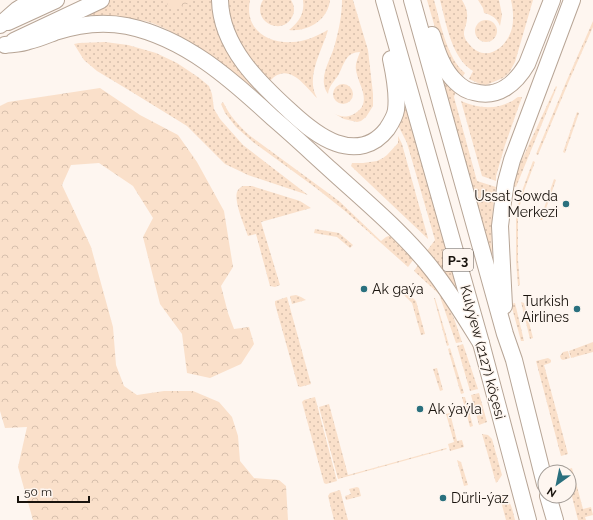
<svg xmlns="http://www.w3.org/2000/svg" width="593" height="520" font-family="Raleway,sans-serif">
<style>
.grass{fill:url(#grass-dots)}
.forest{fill:url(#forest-crowns)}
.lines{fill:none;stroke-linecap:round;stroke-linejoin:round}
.primary-casing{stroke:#b7a596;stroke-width:18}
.trunk-casing{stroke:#b7a596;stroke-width:18}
.primary{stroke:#fff;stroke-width:16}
.trunk{stroke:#fff;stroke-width:16}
.poi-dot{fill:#2a707e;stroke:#fef6f0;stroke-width:1.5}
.labels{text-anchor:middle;stroke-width:3;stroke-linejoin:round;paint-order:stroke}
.shield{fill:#fef6f0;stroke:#5e5751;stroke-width:1}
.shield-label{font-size:13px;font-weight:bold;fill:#19130d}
.poi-label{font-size:14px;fill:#19130d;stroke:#fef6f0;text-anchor:start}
.street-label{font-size:14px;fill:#19130d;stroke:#fef6f0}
</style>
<defs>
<pattern id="grass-dots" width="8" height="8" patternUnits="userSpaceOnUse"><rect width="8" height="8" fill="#fae0ca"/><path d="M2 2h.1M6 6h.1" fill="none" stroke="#d6bfac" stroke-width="1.8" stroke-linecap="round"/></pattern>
<pattern id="forest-crowns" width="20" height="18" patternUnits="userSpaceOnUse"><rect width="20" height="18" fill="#fae0ca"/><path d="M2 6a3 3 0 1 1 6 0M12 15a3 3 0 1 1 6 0" fill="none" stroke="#d6bfac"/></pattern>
</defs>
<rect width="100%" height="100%" fill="#fef6f0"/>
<!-- grass -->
<g class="grass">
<path d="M79,0H250C243,34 276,48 305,40C313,38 320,34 328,30C322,51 305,77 317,98C306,87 291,64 274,77C269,81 264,88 260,94C232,70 203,47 170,31C162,27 153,23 145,21C126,17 106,15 87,15Z"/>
<path d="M263,0H291C294,5 295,10 293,15C284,38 250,22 263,0Z"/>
<path d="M303,0H330C328,20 308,32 289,30C299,22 305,13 303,0Z"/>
<path d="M342,0H353L368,50L373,94V106L366,117L361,121L357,122L344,119L333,113C340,117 346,118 354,114C374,103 358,85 356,70C355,63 358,58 360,52C346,52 344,64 339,74C335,81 329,85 328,94C317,78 331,60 335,44C339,29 342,15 342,0Z"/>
<path d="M427,0H434C440,21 447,59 465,73L461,79L459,77L438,38Z"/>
<path d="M440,0H462C465,5 468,11 467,18C467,28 459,33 469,44C485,64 507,48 512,28C514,19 513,9 511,0H533L515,62L509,73L503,78L486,85L480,84L469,79L473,71C468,68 464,64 461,60C449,43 445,19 440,0Z"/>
<path d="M478,0H499L502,15L500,26C497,18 492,15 484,13L483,8Z"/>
<circle cx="486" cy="31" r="11"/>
<path d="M593,21V27L569,81L538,155L536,154L567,80Z"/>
<path d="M105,42L128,45L156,53L177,63L198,77L209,86L212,94L214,109L220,119L243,145L308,195L248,175L225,164L187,126L127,89L97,71L84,60L74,44L79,43Z"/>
<path d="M442,80H443L456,91L454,97L477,181L496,187C492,210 491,230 492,253H490Z"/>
<circle cx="343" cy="94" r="10"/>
<path d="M556,86L557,87L516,187L511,186L518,168Z"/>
<path d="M518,97H522L505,145L496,176V181L482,176L461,101C476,108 495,110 510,102C513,101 516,98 518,97Z"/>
<path d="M223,102C230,116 238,125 249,135L339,201L381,241L386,237L394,234L416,256L408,267L345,211L316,188L253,142L236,127L225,113L221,104Z"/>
<path d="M405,106H406L458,293L426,252L435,240L407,143L398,125Z"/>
<path d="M577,112L579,113L565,153L563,152Z"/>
<path d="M398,136L402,144L428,238V239L351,166L352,163H363L377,161L383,158L387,155L398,143Z"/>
<path d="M533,161L535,162L524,191L518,212V260L520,285L518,286L516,261V212L522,191Z"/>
<path d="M554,179L556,180L542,220H540Z"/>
<path d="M243,186H252L300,201L311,208L261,222L280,285L275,287L270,286L256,234L248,236C245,227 232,198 238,190C239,188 241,187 243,186Z"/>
<path d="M315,229L339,233L353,245L350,248L337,237L314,233Z"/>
<path d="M420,262L448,305L455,321L462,342L456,343L439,294L414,271Z"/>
<path d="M403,289L416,301L425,334L421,335L412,303L401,292Z"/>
<path d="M296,295L301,297L306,300L292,304L290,296Z"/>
<path d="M287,297L311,384L300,387L298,386L275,304V301Z"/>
<path d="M434,298H435L449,345L447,346Z"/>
<path d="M521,302L524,303L533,338L530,339Z"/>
<path d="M515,303L524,341H521L511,304Z"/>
<path d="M593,342V352L571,358L569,351Z"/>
<path d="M463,344L478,389L470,391L457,346Z"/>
<path d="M450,348L464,393L461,394L448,349Z"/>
<path d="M568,351L570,358L563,360L561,359L560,356L563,352Z"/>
<path d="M548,358L551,360V362L550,363L544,365L568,454L561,456L536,361Z"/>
<path d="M437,368L443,390L440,391L433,369Z"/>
<path d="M479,393L487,422L479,425L471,395Z"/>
<path d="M315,397L337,481L326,484L324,483L302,402L304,400Z"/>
<path d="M462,397H465L473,426L470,427Z"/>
<path d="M329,404L348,475L446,448L447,449L338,479L319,407Z"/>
<path d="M450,413L457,441L462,440L464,447L450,451L448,444L454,442L446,414Z"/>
<path d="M482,434L488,435L492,439L502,475L498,481L496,483Z"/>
<path d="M457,460L461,462L468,485L464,486Z"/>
<path d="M572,468L583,509L591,507L593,515L585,517L586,520H578L569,485V472H565V470Z"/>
<path d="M357,487L359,488L361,496L346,500L345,496L351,494L349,489Z"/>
<path d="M340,490L348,520H334L328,496L330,493Z"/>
<path d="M499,494C511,498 512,509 515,520H506Z"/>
</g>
<!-- forest -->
<g class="forest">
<path d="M168,0H191L190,3L175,10L167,4Z"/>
<path d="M100,88L140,115L178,135L197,162L224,211L233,267L221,286L228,313L234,329L249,327L254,344L241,364L210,378L187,373L182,334L160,304L143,237L153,218L133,186L99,163L71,165L62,185L91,247L113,327L116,365L124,386L137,395L164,391H193L219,402L232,417L238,436L240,461L254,478L279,480L286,486L288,520H33L18,467L27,427L5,428L0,411V106L8,102Z"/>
</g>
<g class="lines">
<defs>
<g id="primary">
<path d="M8,22L56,0"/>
<path d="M14,41L101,0"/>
</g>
<g id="trunk">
<path d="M220,0C221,47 259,83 291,112C304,124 319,137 336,143C356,150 374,146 387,129C391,123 395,117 396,110C398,95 394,73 391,59"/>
<path d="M384,0L481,343L528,520"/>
<path d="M412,0L505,334L514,360L545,484"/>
<path d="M0,25L17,10L33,0"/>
<path d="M432,35C437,52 443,70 456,82C461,87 467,91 474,92C498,99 516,83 527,64L552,0"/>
<path d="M5,45C13,44 22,44 29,41C38,39 47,35 55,32C79,24 102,21 127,26C185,38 231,79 273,118C293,135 312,153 332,171C366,202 406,235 434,272C451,294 466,319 481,343"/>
<path d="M504,306L500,226L503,202L506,182L512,160L572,0"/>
<path d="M548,496L555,520"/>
</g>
</defs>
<!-- primary casing -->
<use href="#primary" class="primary-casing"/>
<!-- trunk casing -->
<use href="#trunk" class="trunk-casing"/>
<!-- primary -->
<use href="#primary" class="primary"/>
<!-- trunk -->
<use href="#trunk" class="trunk"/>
</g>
<!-- markers -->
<g class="poi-dot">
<circle cx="566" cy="204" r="4"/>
<circle cx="364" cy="289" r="4"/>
<circle cx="577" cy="309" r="4"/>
<circle cx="420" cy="409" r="4"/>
<circle cx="443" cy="498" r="4"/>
</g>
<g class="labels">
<!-- shield labels -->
<rect class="shield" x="443" y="249" width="30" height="22" rx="3"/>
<g class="shield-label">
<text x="458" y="265">P-3</text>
</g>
<!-- poi labels -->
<g class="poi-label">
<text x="558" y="201" text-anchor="end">Ussat Sowda<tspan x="558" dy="16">Merkezi</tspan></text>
<text x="372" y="294">Ak gaýa</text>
<text x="569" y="306" text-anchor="end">Turkish<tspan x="569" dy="16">Airlines</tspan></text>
<text x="428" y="414">Ak ýaýla</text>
<text x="451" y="503">Dürli-ýaz</text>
</g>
<!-- street labels -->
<g class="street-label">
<text transform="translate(483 352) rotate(75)" y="5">Kulyýew (2127) köçesi</text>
</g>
</g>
<!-- north arrow -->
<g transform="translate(557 484) rotate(213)"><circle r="19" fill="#fef6f0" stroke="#a29b95"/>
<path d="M0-3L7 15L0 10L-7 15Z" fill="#2a707e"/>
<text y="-6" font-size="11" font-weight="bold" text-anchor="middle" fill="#19130d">N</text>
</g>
<!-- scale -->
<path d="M18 496v6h71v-6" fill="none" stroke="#19130d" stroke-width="2"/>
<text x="24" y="496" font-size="12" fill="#19130d" stroke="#fef6f0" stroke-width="3" paint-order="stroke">50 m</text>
</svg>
